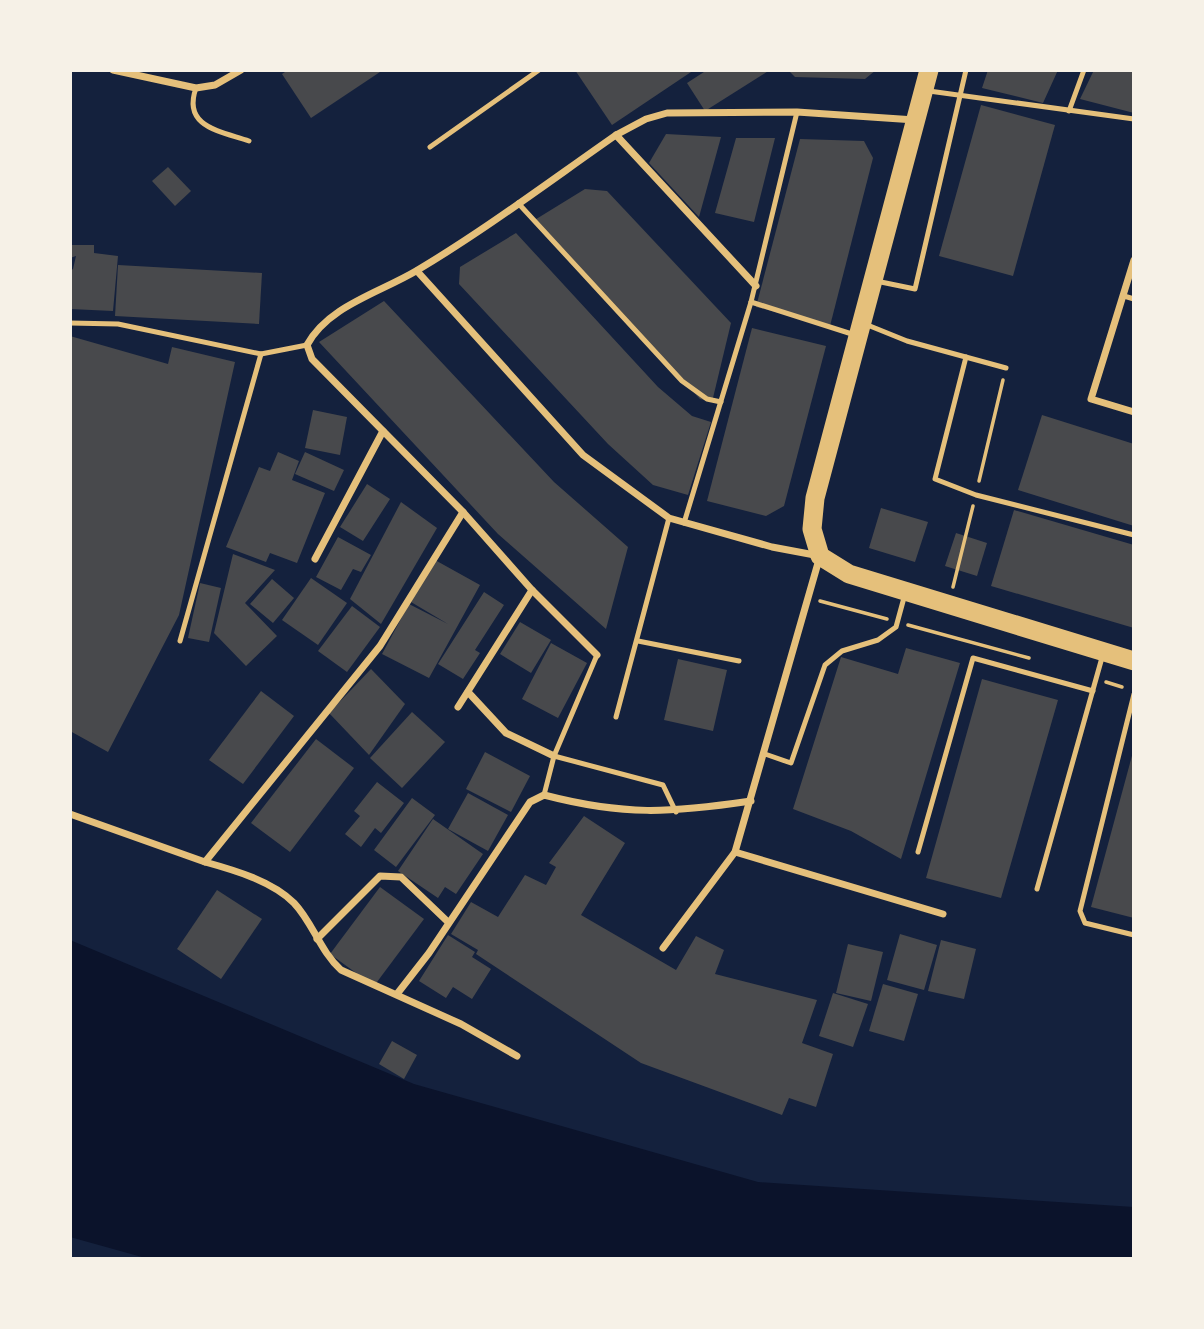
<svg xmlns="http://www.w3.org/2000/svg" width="1204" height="1329" font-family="Manrope,sans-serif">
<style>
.water{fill:#0b132b}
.building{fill:#48494c}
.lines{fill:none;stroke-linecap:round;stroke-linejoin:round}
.path{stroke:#e5c07b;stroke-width:3.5}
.service{stroke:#e5c07b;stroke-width:5}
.minor{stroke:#e5c07b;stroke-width:7}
.trunk{stroke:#e5c07b;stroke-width:19}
</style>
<rect width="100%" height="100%" fill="#14213d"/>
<!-- water -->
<path class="water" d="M70,940L414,1084L758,1182L1134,1207V1259H149L70,1237Z"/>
<!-- building -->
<g class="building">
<path d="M288,70H383L311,118L282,74Z"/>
<path d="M575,70H694L612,125Z"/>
<path d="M707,70H770L705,111L687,83Z"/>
<path d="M788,70H876L865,79L795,77Z"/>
<path d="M988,70H1058L1043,103L982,88Z"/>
<path d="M1094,70H1134V113L1080,99Z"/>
<path d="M981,105L1055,125L1013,276L939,256Z"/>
<path d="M666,134L721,137L699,217L649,163Z"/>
<path d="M736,138H775L754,222L715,213Z"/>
<path d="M800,139L864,141L873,158L830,326L756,307Z"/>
<path d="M168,167L191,191L175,206L152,181Z"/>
<path d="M585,189L607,191L731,323L712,402L700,399L533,221Z"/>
<path d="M516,233L658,387L692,416L711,422L688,495L653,485L608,444L459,284L460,267Z"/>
<path d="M72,245H94V253L118,256L113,311L70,309V271L73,269L76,256L70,258Z"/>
<path d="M118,265L262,273L259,324L115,316Z"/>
<path d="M384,301L554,482L628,547L606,629L498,534L319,342Z"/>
<path d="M752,328L826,346L784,506L766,516L707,501Z"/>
<path d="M70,336L168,364L172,347L235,362L179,615L108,752L70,731Z"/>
<path d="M313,410L347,417L340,455L305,448Z"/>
<path d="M1042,415L1134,444V526L1018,490Z"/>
<path d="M278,452L299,461L292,480L325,493L297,563L270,553L266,562L226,547L259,467L270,471Z"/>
<path d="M305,452L344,470L334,491L295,474Z"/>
<path d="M367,484L390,499L363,541L340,527Z"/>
<path d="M401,502L437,528L381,624L350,599Z"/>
<path d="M881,508L928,522L915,562L869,548Z"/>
<path d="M1014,510L1134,545V628L991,586Z"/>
<path d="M956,533L987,543L977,576L945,566Z"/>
<path d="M338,537L371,555L361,572L353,569L341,590L316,577Z"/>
<path d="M233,554L275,570L245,603L277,636L246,666L214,633Z"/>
<path d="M435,560L480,585L429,678L382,654L409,604L448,624L411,602Z"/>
<path d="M311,578L347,603L318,645L282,620Z"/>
<path d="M272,579L294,598L273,623L250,604Z"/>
<path d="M200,583L221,588L209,642L188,638Z"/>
<path d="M484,592L504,605L475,650L480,653L463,679L438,664Z"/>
<path d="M352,606L380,627L347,672L318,651Z"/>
<path d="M520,622L551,640L531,673L500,654Z"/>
<path d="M551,643L587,663L558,718L522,699Z"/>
<path d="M906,648L960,663L901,859L851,831L793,809L841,657L898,674Z"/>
<path d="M678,659L727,670L713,731L664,720Z"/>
<path d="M371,669L405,704L369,755L329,713Z"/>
<path d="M982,679L1058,700L1001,898L926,878Z"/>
<path d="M261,691L294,716L243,784L209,760Z"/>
<path d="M412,712L445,742L402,788L370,758Z"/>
<path d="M316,739L354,768L290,852L251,823Z"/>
<path d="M485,752L530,776L511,812L466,789Z"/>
<path d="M1133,752H1134V918L1091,907Z"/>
<path d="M377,782L404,803L381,833L375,828L361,847L345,834L360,816L354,811Z"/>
<path d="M468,793L508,815L488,851L448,829Z"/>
<path d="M412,798L435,815L396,867L374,850Z"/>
<path d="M584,816L625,843L581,915L676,970L696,936L724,950L715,974L817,1000L802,1043L833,1054L816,1107L789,1098L782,1115L641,1063L476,954L478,950L451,934L471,902L498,917L525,875L546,885L556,867L549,863Z"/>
<path d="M433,819L483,854L456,894L445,887L438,898L398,871Z"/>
<path d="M380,887L424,919L374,986L330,954Z"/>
<path d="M217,890L262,919L221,979L177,949Z"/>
<path d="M900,934L937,945L924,990L887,980Z"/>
<path d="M448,935L475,952L472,957L491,969L472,999L453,987L446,998L419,981Z"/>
<path d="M941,940L976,949L964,999L928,991Z"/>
<path d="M848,944L883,952L871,1001L836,993Z"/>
<path d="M883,984L918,994L904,1041L869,1031Z"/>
<path d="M833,993L868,1004L853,1047L819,1036Z"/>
<path d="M392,1041L417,1055L404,1079L379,1064Z"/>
</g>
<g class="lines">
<!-- path -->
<g class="path">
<path d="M979,481L1003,380"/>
<path d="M953,587L973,506"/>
<path d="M820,601L887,619"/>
<path d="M908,625L1029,658"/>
<path d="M1106,682L1122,687"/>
</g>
<!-- service -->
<g class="service">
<path d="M196,88C182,127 220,131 249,141"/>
<path d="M929,91L1134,119"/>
<path d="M1069,111L1084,70"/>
<path d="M430,147L539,70"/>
<path d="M518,203L682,381L707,399L721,402"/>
<path d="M876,281L915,289L966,70"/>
<path d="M1124,296L1134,299"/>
<path d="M751,302L855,335"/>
<path d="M70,323L118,324L261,354L307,345"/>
<path d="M865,324L907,341L1006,368"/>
<path d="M966,357L935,479L976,495L1134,535"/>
<path d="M684,523L751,302L797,112"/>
<path d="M180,641L261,354"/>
<path d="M638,641L739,661"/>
<path d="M1134,694L1080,911L1085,923L1134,935"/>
<path d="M616,717L669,518"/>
<path d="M765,754L791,763L825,665L842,651L878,640L896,627L905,594"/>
<path d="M554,756L663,785L676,812"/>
<path d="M544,795L554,756L597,655"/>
<path d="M918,852L973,658L1093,691"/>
<path d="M1037,889L1103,654"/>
</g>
<!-- minor -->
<g class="minor">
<path d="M113,70L196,88L215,85L241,70"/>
<path d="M616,135L756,286"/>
<path d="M1134,260L1091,399L1134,412"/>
<path d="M417,271L583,455L669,518L772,547L820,556L735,852L663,948"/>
<path d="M315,559L383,431"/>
<path d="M597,655L532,590L463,512L312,359L307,345C328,306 379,293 416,271C485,230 550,181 616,135L646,119L667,113L797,112L915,120"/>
<path d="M468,692L506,733L554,756"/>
<path d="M458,707L532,590"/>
<path d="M70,814L205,862L380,646L463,512"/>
<path d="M735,852L943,914"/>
<path d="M205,862C234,870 272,881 294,903C313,923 320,951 341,970L461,1024L517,1056"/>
<path d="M317,939L380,876L401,877L448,922"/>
<path d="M397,994L429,953L530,802L544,795C625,816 669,813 751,801"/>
</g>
<!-- trunk -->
<path class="trunk" d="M929,70L815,498L812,529L820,556L849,574L1134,661"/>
</g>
<!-- border -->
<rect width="1204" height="1329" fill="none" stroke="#f6f1e7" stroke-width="144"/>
</svg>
